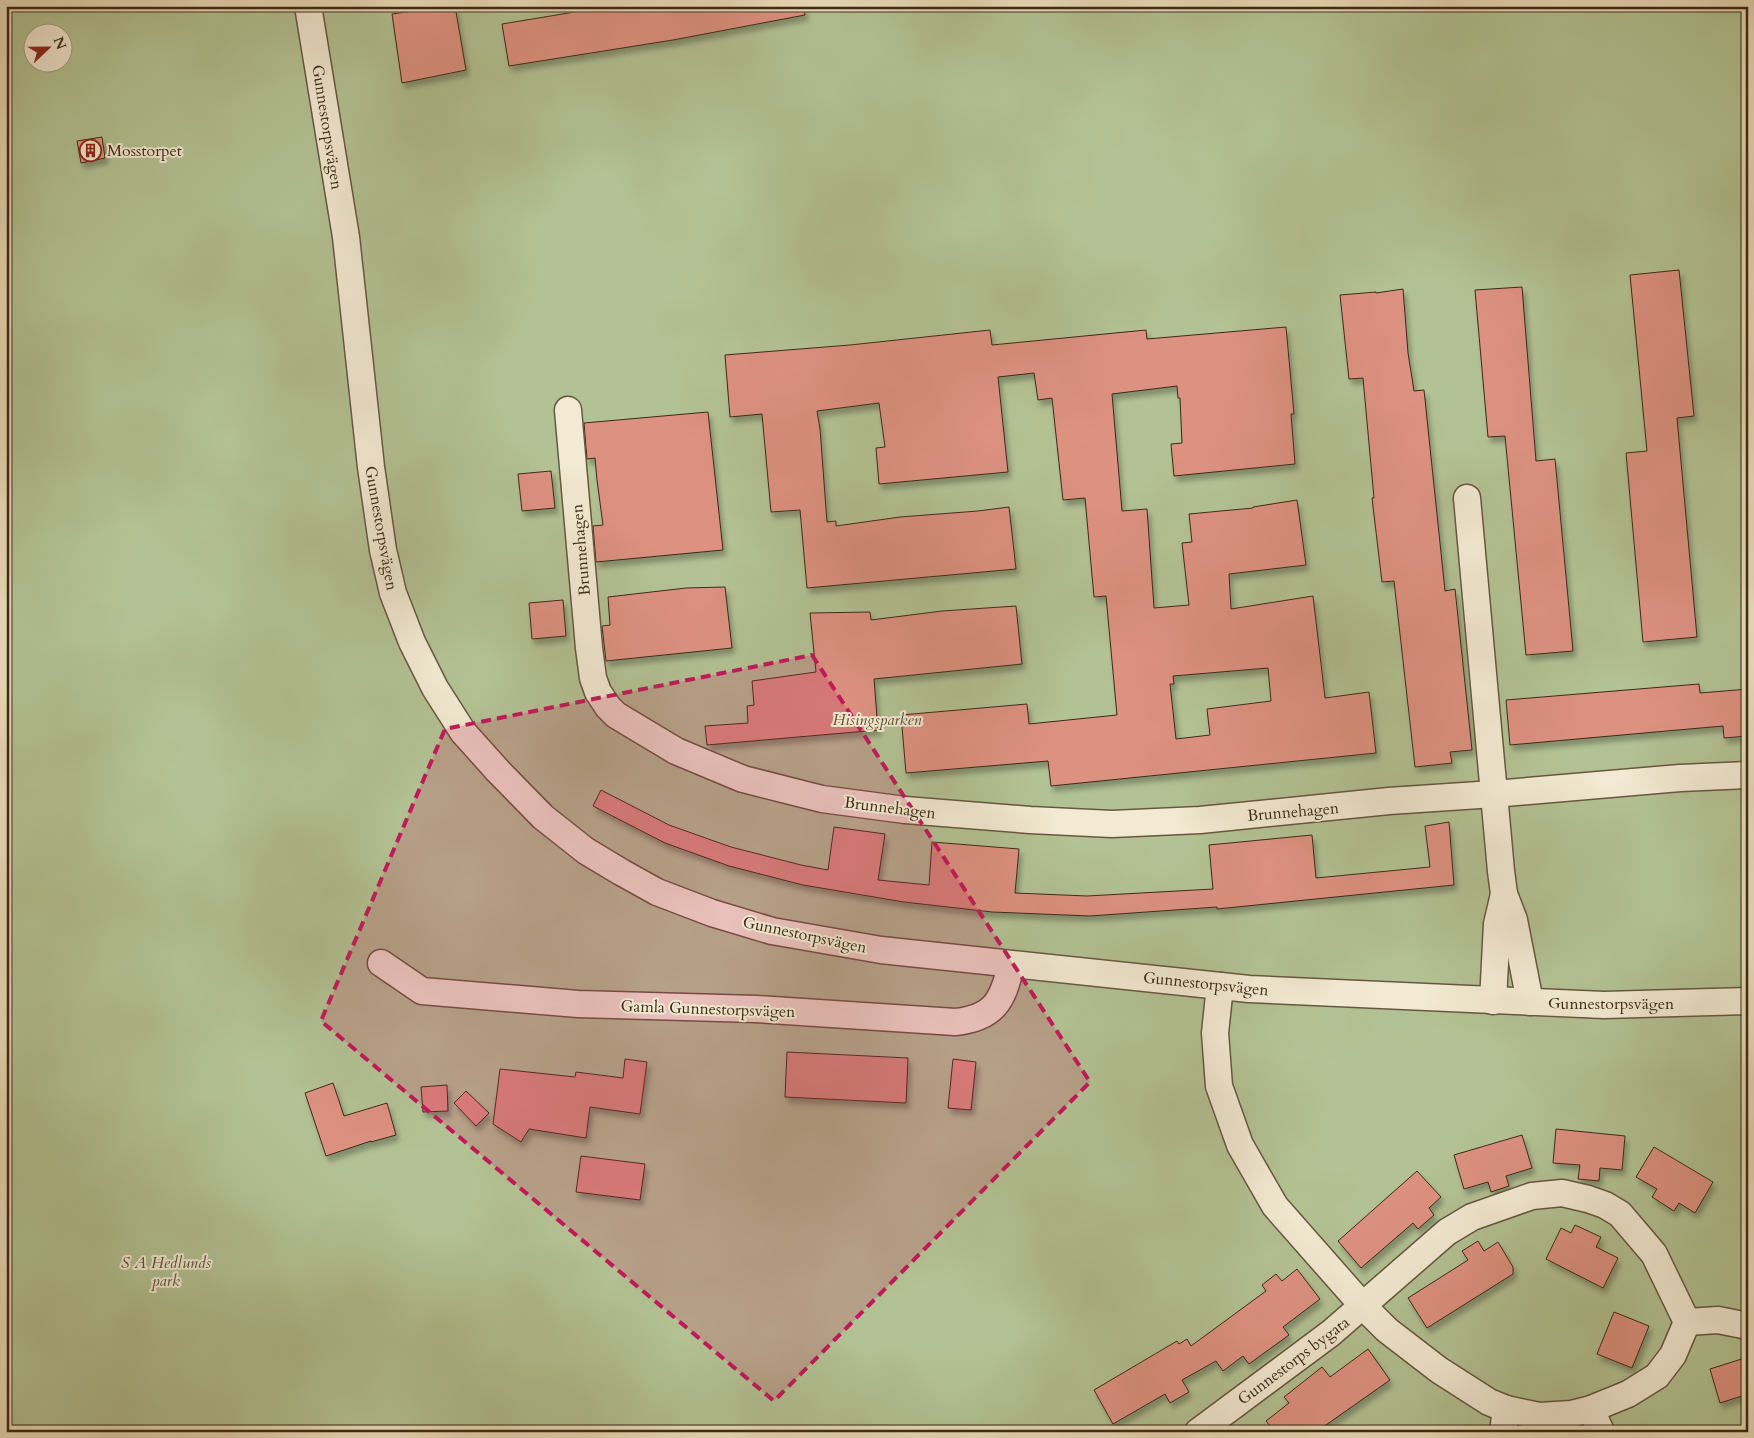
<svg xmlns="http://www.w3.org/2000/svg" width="1754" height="1438" font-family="Cardo,serif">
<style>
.green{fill:#b3c294;stroke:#777656;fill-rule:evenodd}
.building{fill:#dd9181;stroke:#3b2a17;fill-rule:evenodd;filter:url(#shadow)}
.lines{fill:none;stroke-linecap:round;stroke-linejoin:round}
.minor-casing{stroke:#675740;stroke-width:29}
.minor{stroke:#f3ead3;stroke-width:26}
.marked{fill:#c2185b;fill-opacity:0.2;stroke:#c2185b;stroke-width:4;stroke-dasharray:10 6;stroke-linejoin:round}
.labels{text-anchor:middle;stroke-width:4;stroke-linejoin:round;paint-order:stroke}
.street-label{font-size:16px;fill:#3b2a17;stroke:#f3ead3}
.poi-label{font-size:16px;fill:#3b2a17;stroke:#f3ead3;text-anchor:start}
.park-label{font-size:16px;font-style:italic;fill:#595036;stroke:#f3ead3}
</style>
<defs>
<filter id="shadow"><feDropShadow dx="3" dy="5.5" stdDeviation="2.5" flood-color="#0004"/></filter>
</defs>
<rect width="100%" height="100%" fill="#ecdebc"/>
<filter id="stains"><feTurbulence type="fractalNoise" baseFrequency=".004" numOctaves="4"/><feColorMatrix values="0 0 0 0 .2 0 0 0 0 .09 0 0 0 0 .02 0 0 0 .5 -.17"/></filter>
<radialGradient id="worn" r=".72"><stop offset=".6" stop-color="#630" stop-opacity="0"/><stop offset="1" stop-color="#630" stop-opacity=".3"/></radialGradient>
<!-- green -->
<path class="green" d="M6,6H1748V1432H6ZM32,32H62V62H32Z"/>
<!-- building -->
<g class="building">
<path d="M433,6H455L466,70L402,83L392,14L433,8Z"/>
<path d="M611,6H804L805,15L673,40L509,66L502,24Z"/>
<path d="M102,137L105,158L81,163L77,141Z"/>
<path d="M1679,270L1694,416L1677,418L1697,637L1643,642L1626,453L1647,451L1630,275Z"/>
<path d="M1522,287L1536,461L1555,459L1573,651L1526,655L1505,436L1488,437L1475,290Z"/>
<path d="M1403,289L1408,353L1414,391L1424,390L1445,591L1455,589L1472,750L1450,752L1452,763L1415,767L1394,581L1382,582L1372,498H1374L1363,378L1349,379L1340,295L1376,292V293Z"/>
<path d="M1286,327L1294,414H1291L1295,464L1174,476L1171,444L1182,443L1180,398H1178L1177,386L1112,394L1122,511L1147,509L1154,608L1189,605L1182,543L1192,542L1189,514L1253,508V507L1297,500L1306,565L1229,574L1231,609L1313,596L1325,698L1369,692L1376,753L1051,786L1048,761L906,773L901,715L1027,704L1029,724L1117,715L1106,596L1094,597L1085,498L1063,500L1052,398L1038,400L1034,373L998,377L1008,472L879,484L876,448L885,447L879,403L817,411L820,429L827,522L836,521V526L900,517L978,511L1009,507L1016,569L807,588L800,510L771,512L762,414L730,417L725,355L850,345L990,330L992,345L1146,330L1147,339ZM1268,668L1271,701L1207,709L1210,735L1176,739L1170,684H1174L1173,676Z"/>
<path d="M708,412L723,550L596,562L593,526L603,525L597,480L595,458L587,459L584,423Z"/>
<path d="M551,471L555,508L522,511L518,474Z"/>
<path d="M725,587L732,648L606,661L602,626L610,625L608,597L686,588Z"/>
<path d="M563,600L566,636L532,639L529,603Z"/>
<path d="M1016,606L1022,664L874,679L878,730L707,745L705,726L748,723L747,706L754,705L752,681L816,672L810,613L870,612L871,620L942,611Z"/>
<path d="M1699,684L1700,693L1748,689V736L1724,738L1723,726L1510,745L1506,700Z"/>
<path d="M601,790L669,825L731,847L801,865L828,870L834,827L885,834L878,880L929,885L932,842L1019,849L1015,893L1087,896L1213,889L1209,845L1312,835L1316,878L1430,867L1425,826L1449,822L1454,885L1217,909V907L1090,916L992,912L904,902L803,885L729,866L665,843L593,806Z"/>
<path d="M787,1052L908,1058L906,1103L785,1097Z"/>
<path d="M625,1059L647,1062L640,1114L590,1107L586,1138L529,1129L521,1142L493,1124L500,1069L575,1077L576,1072L623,1078Z"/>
<path d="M953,1059L976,1062L971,1110L948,1108Z"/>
<path d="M333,1083L344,1116L387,1103L396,1135L371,1142V1141L326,1156L305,1093Z"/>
<path d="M447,1085L448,1111L423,1112L421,1087Z"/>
<path d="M466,1091L489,1113L476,1126L454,1103Z"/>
<path d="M1556,1129L1625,1136L1622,1170L1600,1168L1599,1181L1578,1179L1580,1165L1553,1163Z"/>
<path d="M1522,1135L1532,1168L1506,1176L1509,1186L1491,1192L1488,1182L1464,1189L1454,1155Z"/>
<path d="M1654,1147L1713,1182L1695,1213L1679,1203L1674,1211L1652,1197L1657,1189L1636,1177Z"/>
<path d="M581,1156L645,1164L640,1200L576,1192Z"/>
<path d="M1417,1171L1441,1197L1429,1208L1434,1215L1418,1229L1413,1223L1361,1268L1338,1241Z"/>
<path d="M1575,1225L1601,1237L1596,1247L1618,1258L1603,1288L1546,1259L1561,1228L1571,1233Z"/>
<path d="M1478,1241L1484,1251L1498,1242L1513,1267V1274L1427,1328L1408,1298L1468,1260L1462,1251Z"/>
<path d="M1297,1269L1320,1299L1283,1327L1289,1335L1249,1364L1243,1356L1223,1371L1216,1361L1182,1380L1189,1392L1170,1403L1165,1394L1113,1424L1094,1390L1177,1341L1179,1344L1187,1339L1191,1346L1266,1291L1262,1285L1276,1274L1282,1281Z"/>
<path d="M1614,1312L1649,1326L1632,1368L1597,1354Z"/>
<path d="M1368,1349L1390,1380L1316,1432H1275L1266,1421L1289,1403L1284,1397L1322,1367L1330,1377Z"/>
<path d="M1748,1357V1394L1720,1403L1710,1369Z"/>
</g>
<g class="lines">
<defs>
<g id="minor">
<path d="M308,6L346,237L371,467L383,550L393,593L412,642L435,688L463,732L498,771L543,817L586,851L621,872L657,892L712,913L772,931L881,950L1249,989L1604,1005L1748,1001"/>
<path d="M568,410L589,648L593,678L598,692L608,707L616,715L676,751L743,779L822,799L905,810L1030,820L1112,824L1200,820L1389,801L1494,794L1680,778L1748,775"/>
<path d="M1467,498L1501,871L1504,894L1514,920L1530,1002"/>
<path d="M381,963L422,991L578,1004L756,1009L955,1022C994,1018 1003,1001 1011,965"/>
<path d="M1493,1001L1497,924L1504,894"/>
<path d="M1687,1322L1718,1320L1748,1326"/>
<path d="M1591,1409L1601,1432"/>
<path d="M1198,1432L1331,1333L1447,1232L1472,1217L1532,1196L1562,1193L1588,1199L1605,1205L1620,1214L1654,1254L1687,1322L1673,1355L1657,1376L1628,1394L1591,1409L1571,1414L1539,1416L1506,1409L1489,1402L1439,1370L1387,1330L1363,1306L1275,1206L1240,1145L1219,1086L1215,1033L1220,986"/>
<path d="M1503,1432L1506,1409"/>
</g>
</defs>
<!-- minor casing -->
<use href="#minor" class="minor-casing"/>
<!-- minor -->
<use href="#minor" class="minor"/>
</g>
<!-- marked area -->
<path class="marked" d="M812,655L1090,1082L774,1401L321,1021L445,729Z"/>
<!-- icons -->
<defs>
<symbol id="building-ring" viewBox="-11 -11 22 22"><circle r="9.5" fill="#f3ead3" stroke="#8f2418" stroke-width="1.5"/><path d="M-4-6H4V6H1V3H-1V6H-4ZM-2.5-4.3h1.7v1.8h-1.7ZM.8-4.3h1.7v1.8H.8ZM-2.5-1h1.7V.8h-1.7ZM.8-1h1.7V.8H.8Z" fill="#8f2418"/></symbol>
</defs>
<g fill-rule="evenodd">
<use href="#building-ring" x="78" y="138" width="25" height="25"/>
</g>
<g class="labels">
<!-- street labels -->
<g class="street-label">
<text transform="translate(328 127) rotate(81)" y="6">Gunnestorpsvägen</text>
<text transform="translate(382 528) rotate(80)" y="6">Gunnestorpsvägen</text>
<text transform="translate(580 550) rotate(-95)" y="6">Brunnehagen</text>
<text transform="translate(890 807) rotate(7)" y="6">Brunnehagen</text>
<text transform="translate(1293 811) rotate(-5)" y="6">Brunnehagen</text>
<text transform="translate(805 934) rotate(12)" y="6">Gunnestorpsvägen</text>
<text transform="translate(1206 983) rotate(6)" y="6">Gunnestorpsvägen</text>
<text x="1611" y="1009">Gunnestorpsvägen</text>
<text transform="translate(708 1008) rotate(2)" y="6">Gamla Gunnestorpsvägen</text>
<text transform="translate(1293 1360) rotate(-37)" y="6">Gunnestorps bygata</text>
</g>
<!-- poi labels -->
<g class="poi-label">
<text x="107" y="156">Mosstorpet</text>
</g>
<!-- park labels -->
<g class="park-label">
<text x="877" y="725">Hisingsparken</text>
<text x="166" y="1268">S A Hedlunds<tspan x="166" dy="18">park</tspan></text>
</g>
</g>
<!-- margin -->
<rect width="1754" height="1438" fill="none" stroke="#ecdebc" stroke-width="25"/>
<rect x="8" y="8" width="1739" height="1423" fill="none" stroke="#3b2a17" stroke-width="2.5"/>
<rect x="12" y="12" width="1729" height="1413" fill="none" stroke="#3b2a17"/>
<!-- north arrow -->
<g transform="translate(48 48) rotate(68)"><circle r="24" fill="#f3ead3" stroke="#a99d88"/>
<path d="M0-4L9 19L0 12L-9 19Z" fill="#8f2418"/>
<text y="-8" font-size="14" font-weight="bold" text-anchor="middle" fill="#3b2a17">N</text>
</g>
<rect width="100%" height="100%" filter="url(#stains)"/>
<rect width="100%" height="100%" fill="url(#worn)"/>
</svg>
